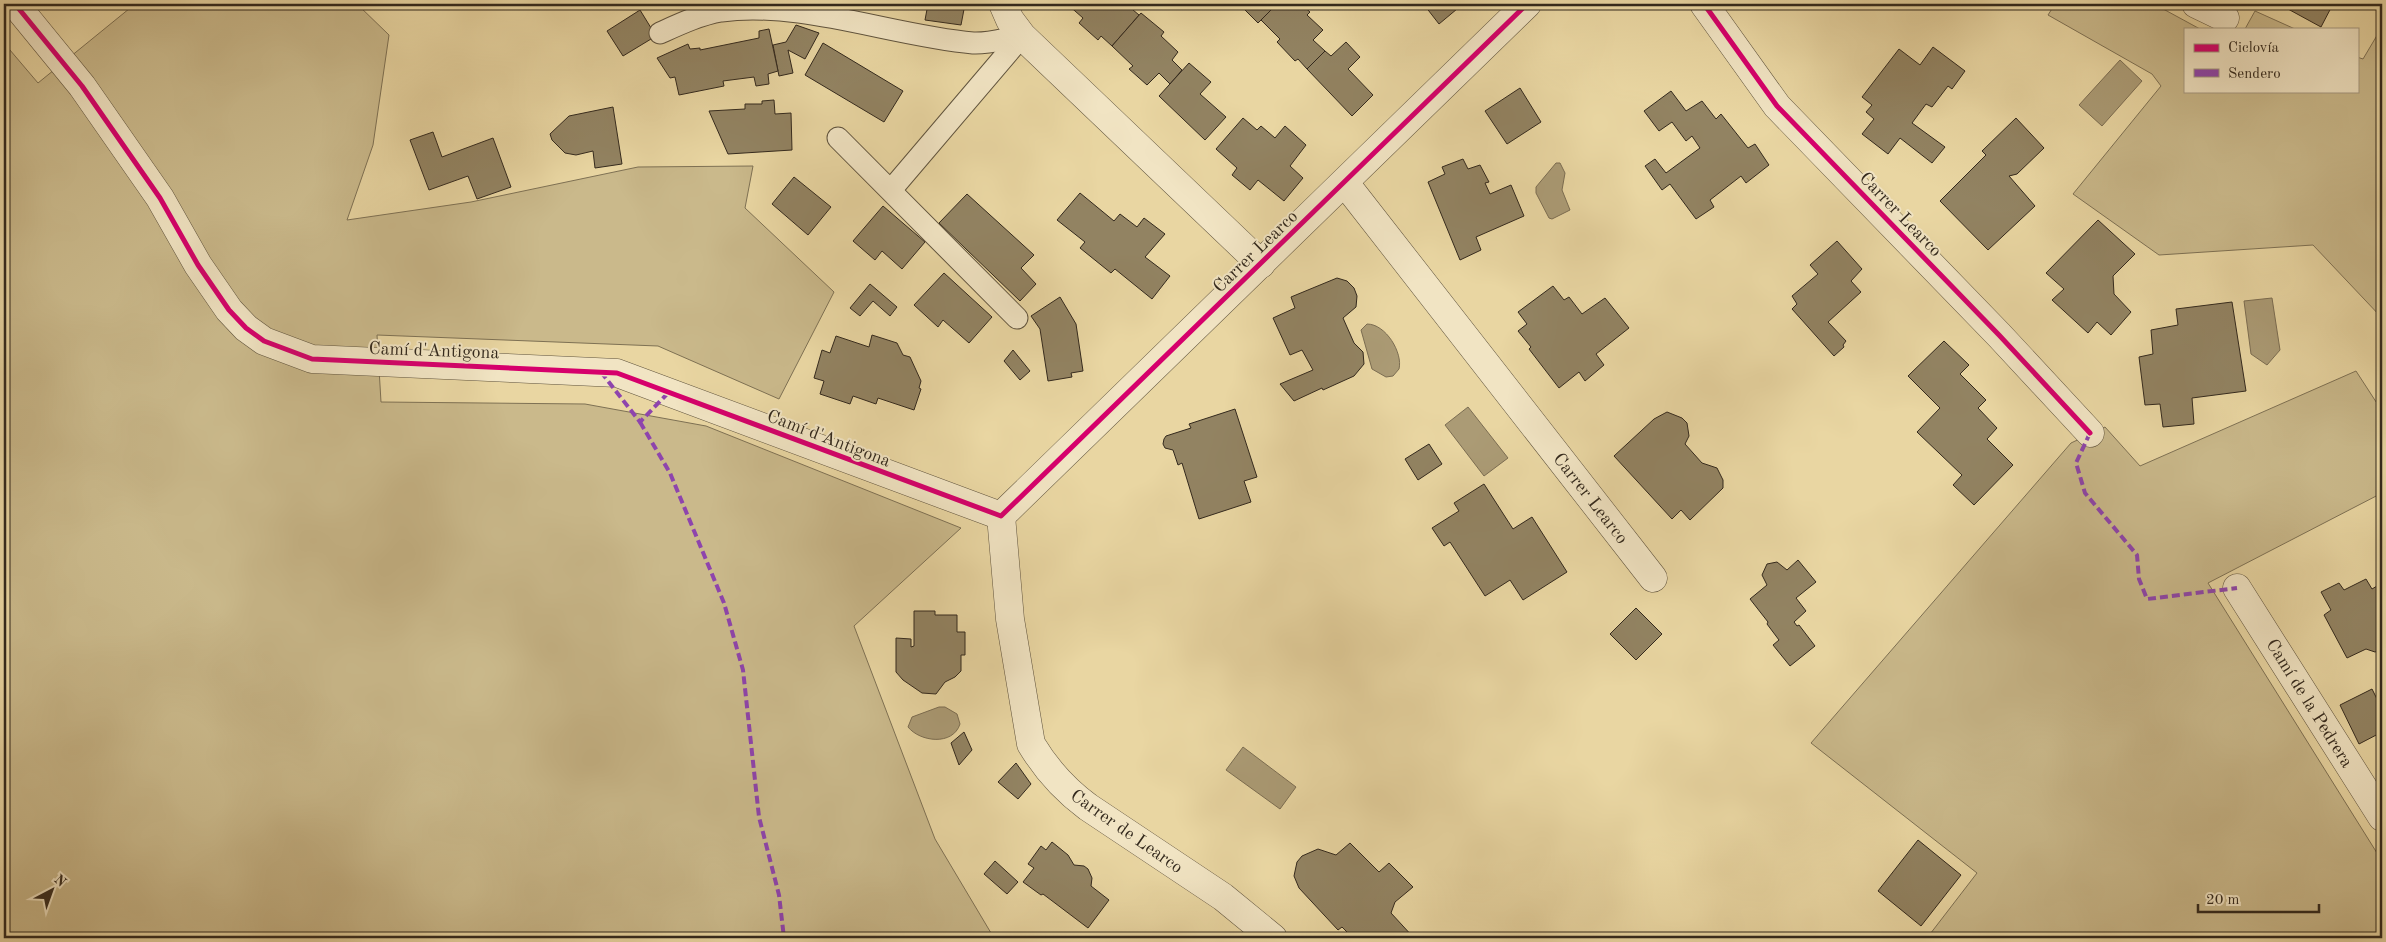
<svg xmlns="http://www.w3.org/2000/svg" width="2386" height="942" font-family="'Old Standard TT',serif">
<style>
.green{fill:#cab98b;stroke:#7e7154}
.water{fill:#ab9b75;stroke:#7b6d52}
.building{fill:#928362;stroke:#33291d}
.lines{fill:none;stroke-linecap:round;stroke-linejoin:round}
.lane-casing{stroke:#60543e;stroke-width:23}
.street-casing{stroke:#60543e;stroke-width:29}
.lane{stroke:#f1e4c3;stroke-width:21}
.street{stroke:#f1e4c3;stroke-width:28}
.quiet{stroke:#8e44ad;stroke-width:4;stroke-dasharray:8 4;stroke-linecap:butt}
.cycleway-casing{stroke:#f1e4c3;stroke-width:8}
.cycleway{stroke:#d6006c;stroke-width:5}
.labels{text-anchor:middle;stroke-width:4;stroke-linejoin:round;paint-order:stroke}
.street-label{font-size:18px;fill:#33291d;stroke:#f1e4c3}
</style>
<rect width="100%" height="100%" fill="#e9d6a2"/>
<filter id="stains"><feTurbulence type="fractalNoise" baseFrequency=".004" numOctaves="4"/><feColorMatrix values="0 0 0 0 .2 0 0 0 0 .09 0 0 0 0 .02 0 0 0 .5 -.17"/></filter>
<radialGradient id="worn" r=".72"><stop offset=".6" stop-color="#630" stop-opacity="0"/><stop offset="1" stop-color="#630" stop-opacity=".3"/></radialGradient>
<!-- green -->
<g class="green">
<path d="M135,4H357L389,35L373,145L347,220L471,202L638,167L753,166L745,208L834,292L779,399L658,346L377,335L381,402L585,404L706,426L961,528L854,626L935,839L994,938H4V43L38,83Z"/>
<path d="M2055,4H2154L2200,29H2185V91H2357V57L2363,59L2382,27V318L2313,245L2159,255L2073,194L2161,86L2152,74L2048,15Z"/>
<path d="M2255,11L2295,29H2245Z"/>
<path d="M2356,371L2382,411V493L2208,583L2382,861V938H1927L1977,873L1811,743L2071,443L2105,427L2140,466Z"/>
</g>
<!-- water -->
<g class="water">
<path d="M2120,60L2142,81L2102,126L2079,105Z"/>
<path d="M1556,163H1560L1565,173L1562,190L1570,210L1552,219L1549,218L1536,193V187Z"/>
<path d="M2272,298L2280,350L2267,365L2251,354L2244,301Z"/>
<path d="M1367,324C1386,324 1403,353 1399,369L1393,376L1386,377L1372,369L1361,330Z"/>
<path d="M1468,407L1508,458L1484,476L1445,425Z"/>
<path d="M939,707H945L957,714L960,724C953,746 920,742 908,727L912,717Z"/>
<path d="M1243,747L1296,787L1280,809L1226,770Z"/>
</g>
<!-- building -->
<g class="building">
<path d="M928,4H965L961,25L925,20Z"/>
<path d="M1067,4H1126L1139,15L1112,46L1101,36L1098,40L1079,23L1083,18Z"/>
<path d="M1239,4H1277L1258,23Z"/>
<path d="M1277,4H1301L1310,12L1307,15L1323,30L1313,40L1325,51L1307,69L1298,59L1295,61L1277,42L1280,39L1261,20Z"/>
<path d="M1428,4H1463L1439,24L1425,6Z"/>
<path d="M2291,4H2333L2321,27L2288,9Z"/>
<path d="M640,10L656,36L623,56L607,31Z"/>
<path d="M1141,13L1164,32L1161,36L1178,52L1172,60L1182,70L1170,84L1159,73L1147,85L1129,69L1133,66L1112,46Z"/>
<path d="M796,25L819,33L805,59L788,50L793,73L779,76L773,45L786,42Z"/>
<path d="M769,29L778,71L768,74L769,84L756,86L754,77L723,81L724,86L679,95L675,77L670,78L657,58L688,44L690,49L700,48V50L759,38V31Z"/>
<path d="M1346,42L1360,57L1348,69L1373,95L1352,116L1307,69L1325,51L1331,56Z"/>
<path d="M823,43L903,91L884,122L805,75Z"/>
<path d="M1933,47L1965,71L1952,89L1948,86L1932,107L1926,104L1912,123L1945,147L1932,163L1900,138L1888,154L1862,134L1874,119L1866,112L1872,105L1862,97L1899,49L1920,65Z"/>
<path d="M1189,63L1211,82L1200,94L1226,117L1205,140L1159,96Z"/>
<path d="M1520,88L1541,122L1507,144L1485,111Z"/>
<path d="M1671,91L1686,111L1702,101L1716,119L1721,114L1748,148L1755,144L1769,165L1746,183L1741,176L1710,200L1714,207L1696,219L1670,184L1662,190L1645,166L1655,159L1666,173L1700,148L1692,136L1686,141L1672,122L1659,131L1644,111Z"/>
<path d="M774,100L775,114L791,113L792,150L728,154L709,111L745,109V104H762V101Z"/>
<path d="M613,107L622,164L595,168L593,151L576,155L565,153L552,140L550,134L569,116Z"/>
<path d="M1243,118L1257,130L1261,126L1275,138L1285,126L1306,145L1290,166L1303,178L1284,201L1258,180L1250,190L1232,175L1237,168L1216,149Z"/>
<path d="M2016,118L2044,148L2017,174L2009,176L2035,206L1988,250L1940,201L1986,155L1982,151Z"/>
<path d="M433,132L442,157L493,138L511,187L477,199L468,176L429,190L410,140Z"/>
<path d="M1463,159L1468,169L1480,165L1489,182L1485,183L1490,194L1511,185L1524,216L1476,237L1481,250L1460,260L1428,182L1445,174L1442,167Z"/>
<path d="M794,177L831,207L808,235L772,204Z"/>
<path d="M1080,193L1114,221L1120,214L1137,227L1144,218L1165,234L1145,257L1170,276L1152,299L1115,269L1111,273L1080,248L1085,242L1057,220Z"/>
<path d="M967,194L1034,255L1021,268L1036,284L1020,301L939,223Z"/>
<path d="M883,206L925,242L902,269L882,251L875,260L853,241Z"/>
<path d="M2098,220L2135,254L2113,276L2114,294L2131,312L2111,335L2097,322L2088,333L2052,300L2064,289L2046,273Z"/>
<path d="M1837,241L1862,269L1851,281L1861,292L1828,322L1846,341L1843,345L1844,347L1834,356L1792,309L1797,304L1792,296L1818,274L1810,265Z"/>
<path d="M944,273L992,317L969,343L943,320L938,327L914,305Z"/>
<path d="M1337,278L1347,281L1354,288L1357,296L1356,307L1343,318L1354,343L1363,352L1364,364L1354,376L1323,390L1322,388L1294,401L1280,384L1313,370L1302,350L1290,355L1273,318L1295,308L1291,297Z"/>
<path d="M870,284L897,307L890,316L873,301L860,316L850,308Z"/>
<path d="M1553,286L1564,300L1569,297L1582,314L1605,298L1629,328L1596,354L1604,365L1585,381L1579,372L1559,388L1529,349L1531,347L1518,331L1527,324L1518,312Z"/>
<path d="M1060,297L1076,324L1083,371L1071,373L1072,377L1048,381L1040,329L1031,316Z"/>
<path d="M2232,302L2246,391L2192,398L2194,424L2163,427L2160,404L2145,405L2139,357L2153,354L2151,330L2178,325L2176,309Z"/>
<path d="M872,335L897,343L903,355L910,357L921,381L919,388L921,389L914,410L878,398L876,404L853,396L850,404L820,394L824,381L814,378L822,350L830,353L836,336L869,347Z"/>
<path d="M1944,341L1969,365L1960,374L1986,400L1978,408L1997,428L1987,439L2013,465L1974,505L1953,485L1962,475L1917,432L1940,408L1908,376Z"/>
<path d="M1013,350L1030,371L1020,380L1004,361Z"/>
<path d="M1235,409L1257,477L1244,481L1251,502L1199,519L1182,463L1178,465L1173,450L1165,448L1163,444L1164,439L1166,436L1191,428L1189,424Z"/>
<path d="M1667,412L1682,418L1687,423L1689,436L1685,444L1702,463L1717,468L1723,480V488L1690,520L1681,510L1672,519L1614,456L1654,419Z"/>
<path d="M1429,444L1442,464L1418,480L1405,459Z"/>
<path d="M1484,484L1513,529L1532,517L1567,572L1523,600L1510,580L1485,596L1450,542L1444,546L1432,528L1459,511L1454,503Z"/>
<path d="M1798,560L1816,582L1796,598L1806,611L1794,622L1797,626L1799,625L1815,646L1790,666L1773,645L1779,640L1767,624L1768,622L1750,599L1767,585L1762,575L1767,564L1777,562L1787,570Z"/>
<path d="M2366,579L2372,589L2382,583V650L2375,652L2366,649L2347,658L2324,615L2331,610L2321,592L2339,583L2344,590Z"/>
<path d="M1636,608L1662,634L1636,660L1610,634Z"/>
<path d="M914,611H935V615H957V632H965V655H961V671L955,677L945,682L936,694L922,693L903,680L896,672V638L911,639V647L914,646Z"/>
<path d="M2372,689L2382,709V732L2359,744L2340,705Z"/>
<path d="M964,732L972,750L959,765L951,743Z"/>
<path d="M1016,763L1031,784L1018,799L998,782Z"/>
<path d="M1918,840L1961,875L1921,926L1878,891Z"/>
<path d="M1052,842L1068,855L1074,865L1084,866L1088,869L1092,878L1091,886L1109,900L1088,928L1043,894L1041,895L1023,882L1034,868L1028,864L1041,846L1046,850Z"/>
<path d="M1350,843L1379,872L1389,863L1413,887L1395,902L1391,913L1414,938H1353L1342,927L1338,930L1299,888L1294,876L1297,862L1302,856L1318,849L1336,855Z"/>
<path d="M995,861L1018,882L1007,894L984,874Z"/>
</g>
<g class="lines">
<defs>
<g id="lane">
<path d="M660,33C680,24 699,15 721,11C801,0 893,36 973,43C989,44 1007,38 1022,36"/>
<path d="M838,138L1017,318"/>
<path d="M891,190L1022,36"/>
</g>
<g id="street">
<path d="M15,4L82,86L160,198L198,265L229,310L246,328L264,341L312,359L617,373L1001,516"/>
<path d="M1003,4L1010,20L1022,36L1261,264"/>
<path d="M1704,4L1777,106L1999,335L2090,433"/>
<path d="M2196,4L2225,18"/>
<path d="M1345,183L1653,578"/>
<path d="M1001,516L1527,4"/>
<path d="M1001,516L1010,619L1031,744C1046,769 1065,790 1088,807L1223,897L1273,938"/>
<path d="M2237,588L2382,817"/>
</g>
</defs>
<!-- lane casing -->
<use href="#lane" class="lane-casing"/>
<!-- street casing -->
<use href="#street" class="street-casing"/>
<!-- lane -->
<use href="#lane" class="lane"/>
<!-- street -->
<use href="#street" class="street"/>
<!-- quiet -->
<g class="quiet">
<path d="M601,372L640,422L668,393"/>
<path d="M640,422L670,473L724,603L743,670L759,817L779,895L784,938"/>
<path d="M2090,433L2076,463L2085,493L2137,555L2139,579L2147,599L2237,588"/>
</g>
<defs>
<g id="cycleway">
<path d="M15,4L82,86L160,198L198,265L229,310L246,328L264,341L312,359L617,373L1001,516L1527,4"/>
<path d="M1704,4L1777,106L1999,335L2090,433"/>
</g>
</defs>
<!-- cycleway casing -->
<use href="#cycleway" class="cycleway-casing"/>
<!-- cycleway -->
<use href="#cycleway" class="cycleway"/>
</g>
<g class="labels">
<!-- street labels -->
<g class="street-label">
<text transform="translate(1901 214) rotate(46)" y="6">Carrer Learco</text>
<text transform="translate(1255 251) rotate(-44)" y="6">Carrer Learco</text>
<text transform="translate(434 350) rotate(2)" y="6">Camí d'Antigona</text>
<text transform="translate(829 438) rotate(21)" y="6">Camí d'Antigona</text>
<text transform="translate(1591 498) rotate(52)" y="6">Carrer Learco</text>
<text transform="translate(2310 703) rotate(58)" y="6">Camí de la Pedrera</text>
<text transform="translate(1127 831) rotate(35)" y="6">Carrer de Learco</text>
</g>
</g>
<!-- margin -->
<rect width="2386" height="942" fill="none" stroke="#e9d6a2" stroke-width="20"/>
<rect x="5" y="5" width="2376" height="932" fill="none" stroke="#33291d" stroke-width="2.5"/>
<rect x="10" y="10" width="2366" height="922" fill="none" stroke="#33291d"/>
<!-- legend -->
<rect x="2184" y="28" width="175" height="65" fill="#f1e4c3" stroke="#a59981"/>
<rect x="2194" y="44" width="25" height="8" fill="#d6006c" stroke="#a59981"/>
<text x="2228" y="52" font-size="15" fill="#33291d">Ciclovía</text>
<rect x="2194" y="69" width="25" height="8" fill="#8e44ad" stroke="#a59981"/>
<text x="2228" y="78" font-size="15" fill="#33291d">Sendero</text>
<!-- north arrow -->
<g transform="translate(52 890) rotate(41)" stroke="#f1e4c3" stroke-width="4" paint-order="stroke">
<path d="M0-4L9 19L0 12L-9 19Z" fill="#33291d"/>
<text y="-8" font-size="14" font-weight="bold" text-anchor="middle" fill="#33291d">N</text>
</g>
<!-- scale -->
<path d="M2198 904v8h121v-8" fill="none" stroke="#33291d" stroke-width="2.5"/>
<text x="2206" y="904" font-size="15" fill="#33291d" stroke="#f1e4c3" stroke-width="4" paint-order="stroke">20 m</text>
<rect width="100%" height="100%" filter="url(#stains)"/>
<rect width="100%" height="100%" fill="url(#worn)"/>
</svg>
